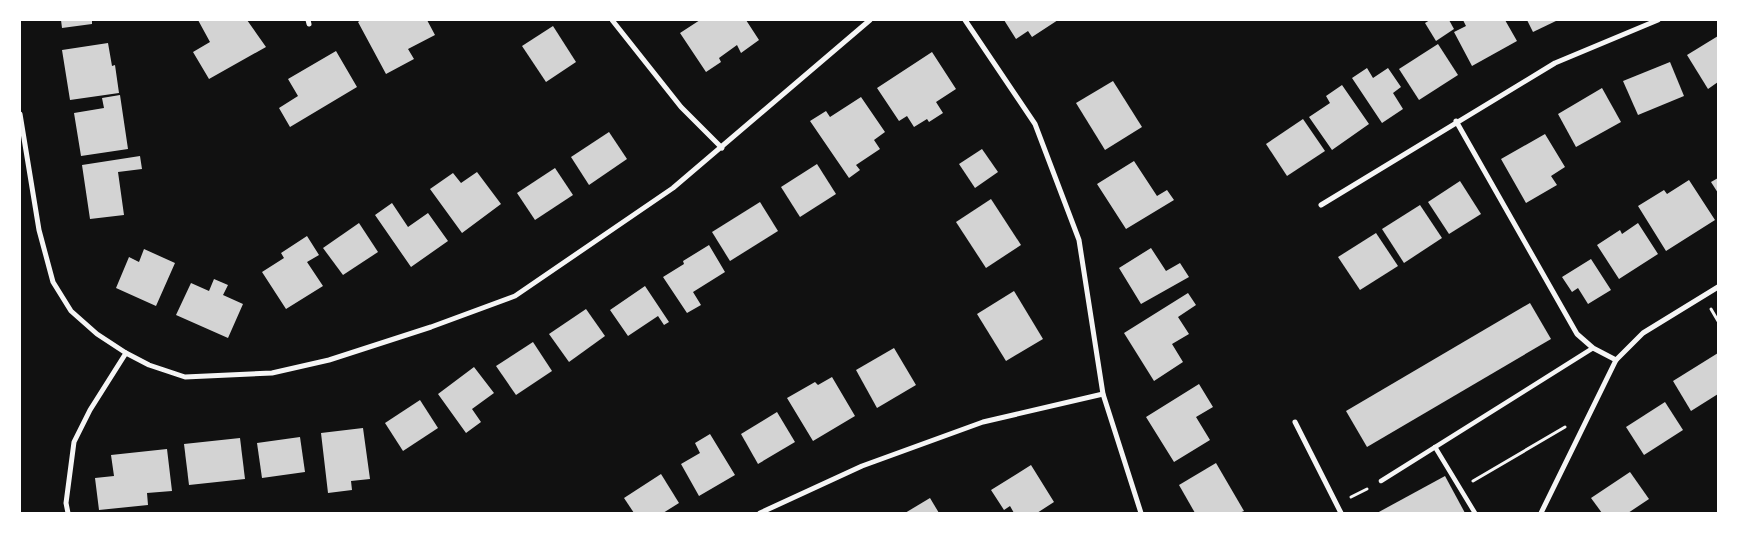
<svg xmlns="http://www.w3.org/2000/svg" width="1738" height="533" font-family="Overpass,sans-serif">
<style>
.building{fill:#d3d3d3}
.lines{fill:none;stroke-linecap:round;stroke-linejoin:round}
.path{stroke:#f5f5f5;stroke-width:3}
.pedestrian{stroke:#f5f5f5;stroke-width:4.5}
.minor{stroke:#f5f5f5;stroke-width:5}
</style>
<rect width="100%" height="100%" fill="#111"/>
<!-- building -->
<g class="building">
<path d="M61,20H92V24L62,28Z"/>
<path d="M198,20H247L266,47L209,79L193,52L210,42Z"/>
<path d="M361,20H427L435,35L408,49L414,59L386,74L358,22Z"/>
<path d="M700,20H746L759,40L741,53L737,45L719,58L721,62L706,72L680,33Z"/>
<path d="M1004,20H1058L1032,37L1028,31L1016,39Z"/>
<path d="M1430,20H1449L1454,29L1436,41L1425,23Z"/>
<path d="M1463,20H1505L1517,41L1472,66L1454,32L1466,26Z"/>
<path d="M1527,20H1558L1533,32Z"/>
<path d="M553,26L576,62L546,82L522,46Z"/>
<path d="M1718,36V82L1708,89L1687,55Z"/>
<path d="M108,43L112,66L115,65L119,93L70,100L62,50Z"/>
<path d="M1438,44L1458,75L1419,100L1399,69Z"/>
<path d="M336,51L357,87L290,127L279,108L298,96L288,79Z"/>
<path d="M932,52L956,89L936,102L943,113L929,122L927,119L914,127L907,116L899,121L877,88Z"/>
<path d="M1670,62L1684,96L1638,115L1623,81Z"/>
<path d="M1367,68L1373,78L1388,68L1401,87L1393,93L1403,109L1382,123L1352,78Z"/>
<path d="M1113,81L1142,127L1105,150L1076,103Z"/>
<path d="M1342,85L1369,124L1332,150L1309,117L1330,103L1326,96Z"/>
<path d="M1602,88L1621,122L1576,147L1558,114Z"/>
<path d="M120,95L128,149L81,156L74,113L104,108L102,98Z"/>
<path d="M861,97L885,132L874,140L880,149L856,165L860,170L849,178L810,121L826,111L830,117Z"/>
<path d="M1303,119L1325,151L1287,176L1266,144Z"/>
<path d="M609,132L627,159L589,185L571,157Z"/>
<path d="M1545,134L1565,167L1551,176L1557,185L1526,203L1501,159Z"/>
<path d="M982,149L998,172L975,188L959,164Z"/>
<path d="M140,156L142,169L118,172L124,215L90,219L82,165Z"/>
<path d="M1134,161L1157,196L1167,190L1174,200L1126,229L1097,184Z"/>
<path d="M817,164L836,194L800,217L781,187Z"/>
<path d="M555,168L573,195L535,220L517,193Z"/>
<path d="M477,172L501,204L462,233L430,189L453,173L461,183Z"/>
<path d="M1718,178V193L1711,182Z"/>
<path d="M1689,180L1715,220L1666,251L1638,206L1664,190L1667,194Z"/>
<path d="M1460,181L1481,214L1449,234L1428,202Z"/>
<path d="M991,199L1021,245L986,268L956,222Z"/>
<path d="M760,202L778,231L730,261L712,232Z"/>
<path d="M392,203L408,227L428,213L448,241L411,267L375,215Z"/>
<path d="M1420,205L1442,238L1404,263L1382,229Z"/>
<path d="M359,223L378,252L343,275L323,248Z"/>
<path d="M1638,223L1658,254L1619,279L1597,245L1620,230L1622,234Z"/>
<path d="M1376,233L1398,266L1360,290L1338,257Z"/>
<path d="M307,236L319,255L307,262L323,286L286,309L262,272L284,258L281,253Z"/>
<path d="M709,245L725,272L693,292L701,305L687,313L663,277L684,264L683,261Z"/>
<path d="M1151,248L1166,271L1180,263L1189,277L1141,304L1119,268Z"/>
<path d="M144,249L175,263L156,306L116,288L129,257L139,262Z"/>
<path d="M1591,259L1611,290L1588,304L1578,288L1572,292L1562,277Z"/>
<path d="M214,279L228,285L223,295L243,304L228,338L176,315L191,283L209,291Z"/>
<path d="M645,286L669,322L664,325L658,316L628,336L610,310Z"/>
<path d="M1014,291L1043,339L1006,361L977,314Z"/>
<path d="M1188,293L1196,305L1178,317L1189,334L1172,344L1183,362L1154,381L1124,333Z"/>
<path d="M1530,303L1551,339L1367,447L1346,411Z"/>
<path d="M586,309L605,336L569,362L549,334Z"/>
<path d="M533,342L552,371L516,395L496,366Z"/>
<path d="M894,348L916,385L877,408L856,370Z"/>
<path d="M1718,353V394L1691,411L1673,381Z"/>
<path d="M474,367L494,393L472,409L481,422L466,433L438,394Z"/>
<path d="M832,377L855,416L813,441L787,398L815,382L818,385Z"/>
<path d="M1199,384L1213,407L1196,417L1210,440L1174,462L1146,417Z"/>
<path d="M420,400L438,428L403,451L385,423Z"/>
<path d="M1665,402L1683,430L1644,455L1626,427Z"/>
<path d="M777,412L795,442L758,464L741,434Z"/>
<path d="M363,428L370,479L351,481L352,490L328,493L321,433Z"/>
<path d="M710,434L735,475L699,496L681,464L700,453L695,443Z"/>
<path d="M300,437L305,472L262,478L257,443Z"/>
<path d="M240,438L245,479L189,485L184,444Z"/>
<path d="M167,449L172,491L147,493L148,505L99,510L95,478L114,476L111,455Z"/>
<path d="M1216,463L1244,511L1239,513H1195L1179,485Z"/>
<path d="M1031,465L1054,502L1037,513H1014L1010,506L1004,510L991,490Z"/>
<path d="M1630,472L1649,499L1628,513H1602L1591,498Z"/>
<path d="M661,474L679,503L663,513H634L624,498Z"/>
<path d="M1445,476L1465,513H1377Z"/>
<path d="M930,498L939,513H905Z"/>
</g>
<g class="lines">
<!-- path -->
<g class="path">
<path d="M1711,309L1718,321"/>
<path d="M1473,481L1565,427"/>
<path d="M1351,497L1367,489"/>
</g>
<!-- pedestrian -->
<g class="pedestrian">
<path d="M1435,447L1475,513"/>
<path d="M1381,481L1593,348"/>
</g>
<!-- minor -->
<g class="minor">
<path d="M308,20L309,24"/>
<path d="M612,20L681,107L722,148"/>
<path d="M965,20L1035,124L1079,240L1103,394L1141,513"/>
<path d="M20,114L39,230L53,282L71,311L97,334L126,353L149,365L185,377L272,373L329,360L431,327L515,296L673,188L870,20"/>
<path d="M1456,121L1577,334L1593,348L1616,360"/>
<path d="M1321,205L1555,63L1658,20"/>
<path d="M1295,422L1341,513"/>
<path d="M68,513L66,503L74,442L90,410L126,353"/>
<path d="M760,513L862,466L983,422L1103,394"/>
<path d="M1541,513L1616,360L1643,333L1718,287"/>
</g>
</g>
<!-- border -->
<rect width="1738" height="533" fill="none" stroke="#ffffff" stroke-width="42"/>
</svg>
